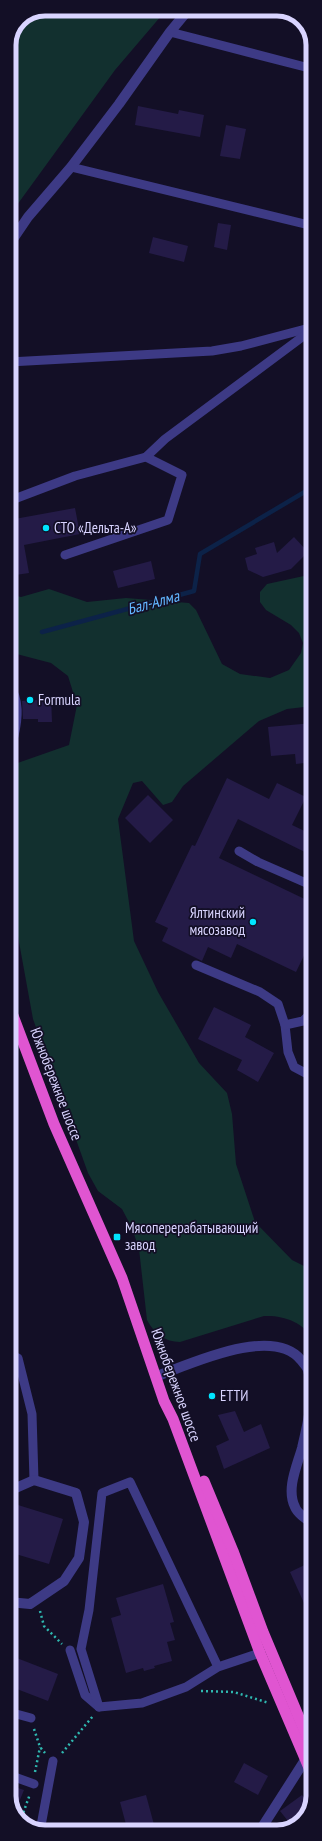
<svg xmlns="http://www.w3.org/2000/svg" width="322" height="1841" font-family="'PT Sans Narrow',sans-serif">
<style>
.green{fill:#12302f}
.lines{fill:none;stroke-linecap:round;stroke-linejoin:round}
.stream{stroke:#0c2248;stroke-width:4.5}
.building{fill:#241b47}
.path{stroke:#2fb8b0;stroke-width:2.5;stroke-dasharray:2 3;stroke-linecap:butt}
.service{stroke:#3d3a85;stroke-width:9}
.minor{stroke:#3d3a85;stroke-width:10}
.trunk{stroke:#e055d1;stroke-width:11}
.poi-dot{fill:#00e5ff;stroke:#130f26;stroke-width:1.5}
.labels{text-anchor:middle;stroke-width:3.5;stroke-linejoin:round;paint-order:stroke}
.poi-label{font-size:15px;fill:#d9d4ff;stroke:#130f26;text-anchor:start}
.street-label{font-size:15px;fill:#d9d4ff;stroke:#130f26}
.water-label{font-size:16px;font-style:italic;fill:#62b6ff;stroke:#130f26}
.rim{fill:none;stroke:#d9d4ff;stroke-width:5}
</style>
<rect width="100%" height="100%" fill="#130f26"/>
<!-- green -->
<g class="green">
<path d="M45,9H167L115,70L9,216V53L28,16Z"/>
<path d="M313,574V706L287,709L259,721L183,786L172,802L163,805L142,781L133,783L118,819L134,941L158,992L199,1063L227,1093L232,1114L236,1164L255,1222L292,1260L310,1269H313V1340C304,1322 283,1315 264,1316L180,1342C165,1342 154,1333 147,1320L139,1249L132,1228L122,1209L98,1191L88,1173L33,1019L9,887V766L69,745L77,705L68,676L51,663L9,652V588L12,595L21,597L49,589L87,602L126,598L189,603L196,610L222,664L240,674L270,678L289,670L301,653L303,643L299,633L291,625L266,610L260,602V592L267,584Z"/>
<path d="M313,1454V1495L310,1465Z"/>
</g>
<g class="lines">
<!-- stream -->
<path class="stream" d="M42,632L194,591L200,554L313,487"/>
</g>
<!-- building -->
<g class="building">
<path d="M138,106L178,114L179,110L204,115L200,137L135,125Z"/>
<path d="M226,125L246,129L240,159L220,156Z"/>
<path d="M218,223L231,225L227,250L214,247Z"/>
<path d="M153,237L188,246L184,262L149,253Z"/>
<path d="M75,508L80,534L24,545L29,573L9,576V520Z"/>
<path d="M294,537L308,552L291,569L263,577L248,570L245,558L257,554L255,548L274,542L277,553Z"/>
<path d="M151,561L155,579L118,588L113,571Z"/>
<path d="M38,696H51L52,722H38V719H23L22,701L38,700Z"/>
<path d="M9,701L11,710V720H9Z"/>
<path d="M313,723V762L296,764L295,754L271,756L268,727Z"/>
<path d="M227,778L269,799L277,783L306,797L292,825L313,835V856L238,819L219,858L313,903V937L296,972L237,944L231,958L208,947L202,961L162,941L168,928L155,922L192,845L195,846Z"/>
<path d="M148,795L173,820L150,843L125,818Z"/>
<path d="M214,1007L251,1025L245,1037L274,1053L258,1082L237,1070L242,1060L198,1039Z"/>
<path d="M235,1411L244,1432L261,1424L270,1448L224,1469L216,1446L229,1440L218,1415Z"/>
<path d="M18,1505L63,1519L49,1564L9,1552V1534Z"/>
<path d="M313,1561V1623L290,1572Z"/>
<path d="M163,1584L174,1622L170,1623L175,1640L167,1642L172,1661L154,1666L155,1668L144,1671L143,1668L126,1673L111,1618L121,1615L116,1598Z"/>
<path d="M9,1655L58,1674L48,1701L9,1686Z"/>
<path d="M244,1763L268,1776L258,1795L234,1782Z"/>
<path d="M9,1785L24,1790L15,1812L9,1800Z"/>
<path d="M146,1795L156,1832H128L120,1802Z"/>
<path d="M302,1795L310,1805L304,1820L292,1826L280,1811Z"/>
</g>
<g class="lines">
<!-- path -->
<g class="path">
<path d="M40,1611L44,1626L62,1644"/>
<path d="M201,1691L234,1692L269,1703"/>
<path d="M34,1729L40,1747L45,1753"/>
<path d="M62,1753L93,1716"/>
<path d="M35,1772L40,1747"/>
<path d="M20,1822L30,1794"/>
</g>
<!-- service -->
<g class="service">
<path d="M170,32L313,69"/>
<path d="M71,167L313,226"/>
<path d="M9,362L212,351L241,346L313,327"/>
<path d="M146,457L165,439L313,329"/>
<path d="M9,501L75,476L146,457L182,475L168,520L65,555"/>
<path d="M9,684C20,701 18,718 14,736L9,739"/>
<path d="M239,851L258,862L313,886"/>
<path d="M196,965L260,992L278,1004L285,1025L288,1052L294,1067L313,1077"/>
<path d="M285,1025L303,1021L313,1011"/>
<path d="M9,1355L18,1358L32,1414L34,1480"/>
<path d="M70,1650L85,1695L99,1707"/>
<path d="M218,1667L130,1482L102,1493L89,1610L81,1649L99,1707L142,1703L186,1687L218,1667L260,1653"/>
<path d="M9,1712L31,1718"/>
<path d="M9,1775L34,1784"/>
<path d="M40,1831L53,1761"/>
</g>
<!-- minor -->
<g class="minor">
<path d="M9,245L28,217L71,167L119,104L170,32L189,9"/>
<path d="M160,1375C195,1362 273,1326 301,1360C303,1363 307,1366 308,1370C315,1395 308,1423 302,1448C297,1466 286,1489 295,1507C297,1513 307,1520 313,1523"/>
<path d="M9,1491L34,1480L76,1493L84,1522L79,1558L64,1581L30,1604L9,1602"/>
<path d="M259,1832L305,1760"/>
</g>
<!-- trunk -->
<g class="trunk">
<path d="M9,1005L54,1124L122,1278L164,1401L173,1419L260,1653L313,1777"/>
<path d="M204,1481L233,1551L263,1632L313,1751"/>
</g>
</g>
<!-- markers -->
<g class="poi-dot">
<circle cx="46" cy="528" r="4"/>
<circle cx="30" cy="700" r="4"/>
<circle cx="253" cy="922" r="4"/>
<rect x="113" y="1233" width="8" height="8" rx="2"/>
<circle cx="212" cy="1396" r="4"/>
</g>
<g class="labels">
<!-- poi labels -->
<g class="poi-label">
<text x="54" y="533">СТО «Дельта-А»</text>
<text x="38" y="705">Formula</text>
<text x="245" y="918" text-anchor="end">Ялтинский<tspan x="245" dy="17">мясозавод</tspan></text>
<text x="125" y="1233">Мясоперерабатывающий<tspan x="125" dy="17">завод</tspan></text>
<text x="220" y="1401">ЕТТИ</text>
</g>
<!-- street labels -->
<g class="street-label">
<text transform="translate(56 1084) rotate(69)" y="5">Южнобережное шоссе</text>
<text transform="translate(176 1385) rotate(70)" y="5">Южнобережное шоссе</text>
</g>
<!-- water labels -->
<g class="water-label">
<text transform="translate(153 602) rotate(-15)" y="6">Бал-Алма</text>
</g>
</g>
<!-- crop -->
<path d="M0 0H322V1841H0ZM45 16H277A29 29 0 0 1 306 45V1796A29 29 0 0 1 277 1825H45A29 29 0 0 1 16 1796V45A29 29 0 0 1 45 16Z" fill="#130f26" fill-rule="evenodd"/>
<path class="rim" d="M45 16H277A29 29 0 0 1 306 45V1796A29 29 0 0 1 277 1825H45A29 29 0 0 1 16 1796V45A29 29 0 0 1 45 16Z"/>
</svg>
